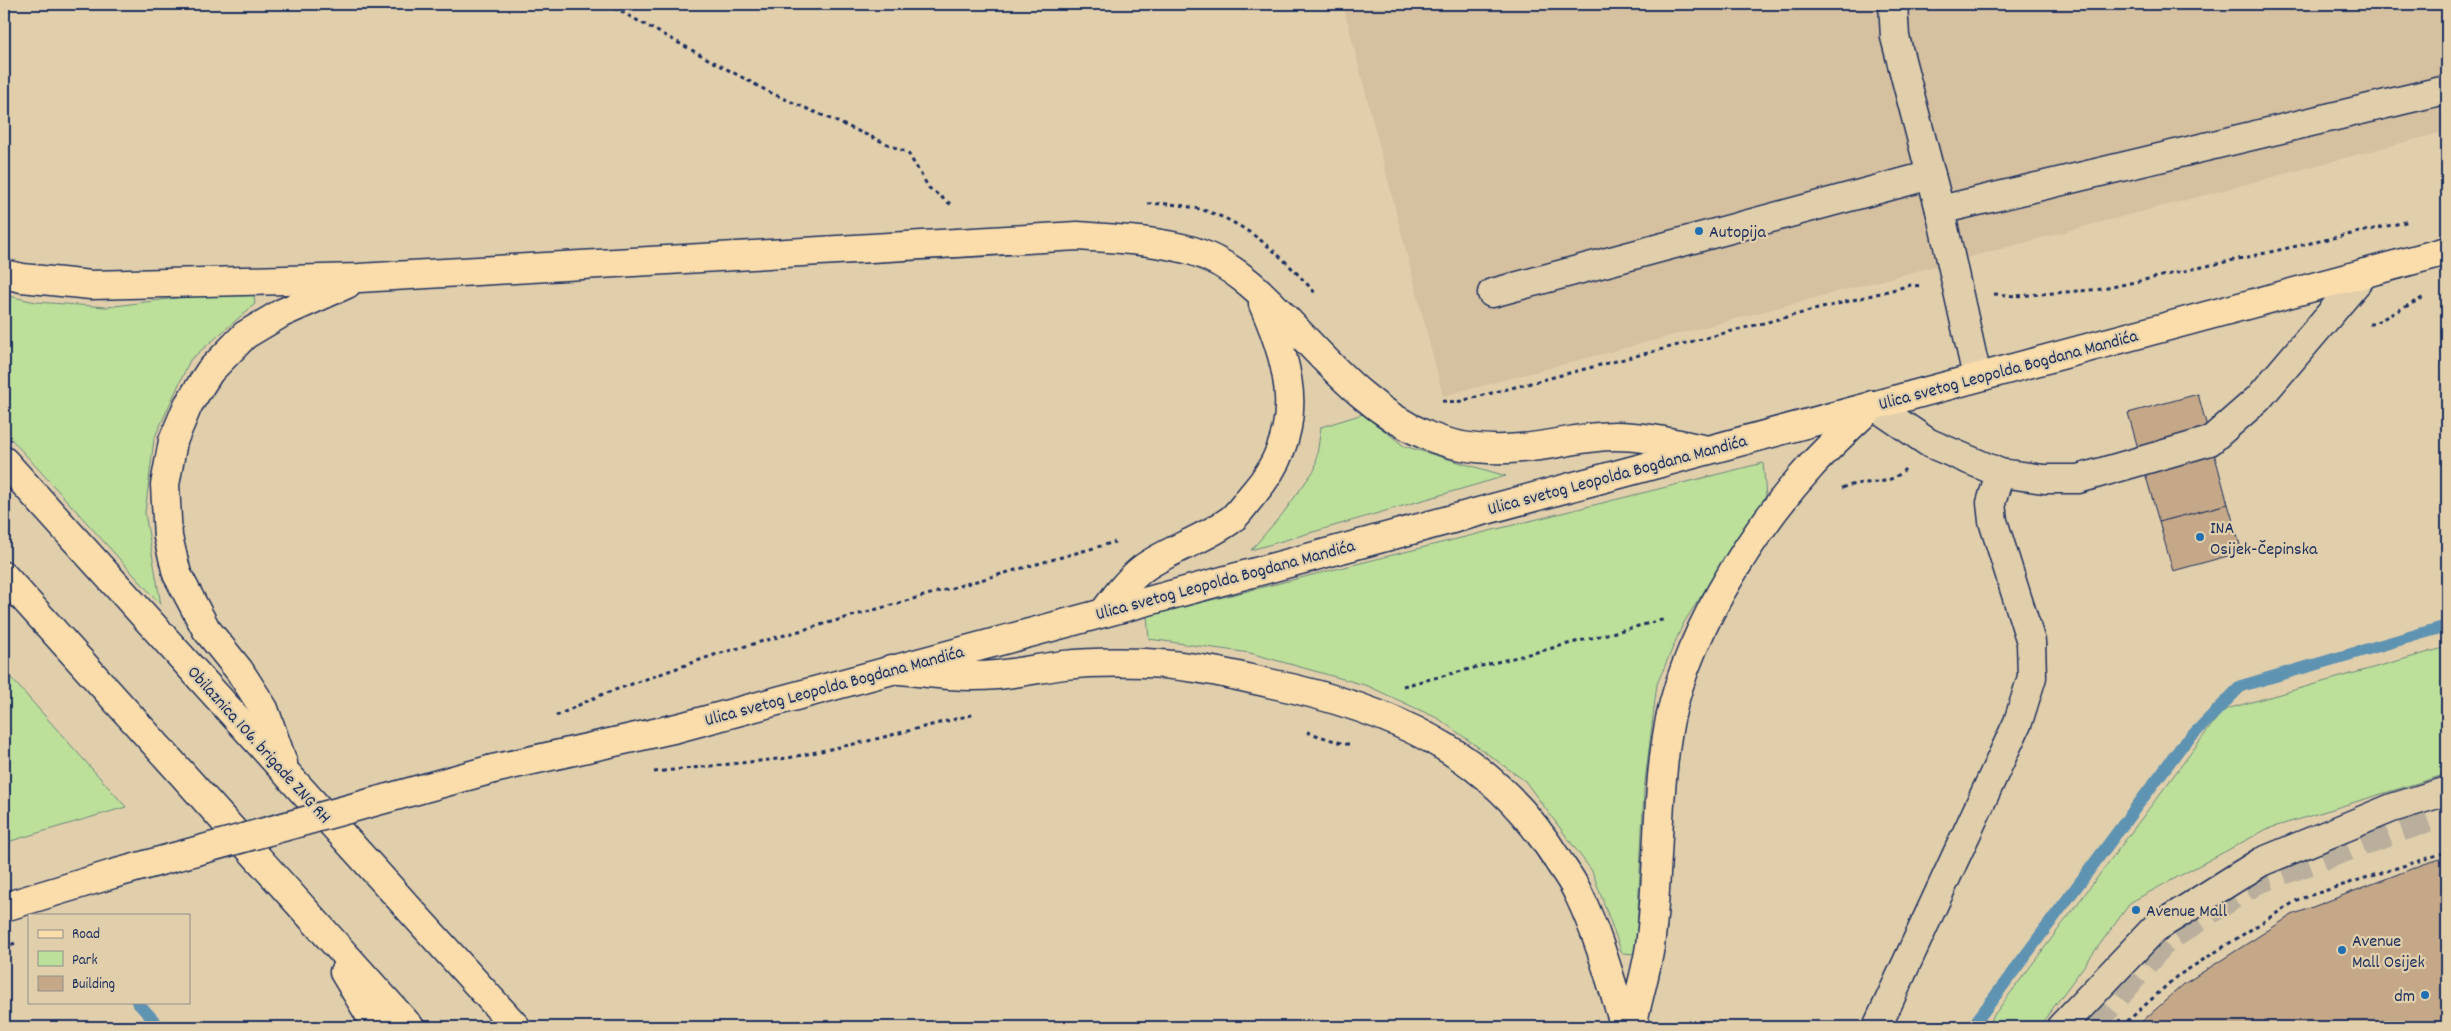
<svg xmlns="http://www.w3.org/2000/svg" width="2451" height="1031" font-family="Dekko,sans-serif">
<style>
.built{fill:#d5c0a0}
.green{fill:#bcdf99;stroke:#6c877c}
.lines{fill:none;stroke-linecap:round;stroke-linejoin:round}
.stream{stroke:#5e93b2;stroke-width:12}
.building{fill:#c5a888;stroke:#1b2f5e}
.minor-tunnel{stroke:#b9af9c;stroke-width:28;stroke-dasharray:28 14;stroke-linecap:butt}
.minor-casing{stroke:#1b2f5e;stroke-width:31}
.major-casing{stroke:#1b2f5e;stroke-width:31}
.highway-casing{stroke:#1b2f5e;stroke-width:31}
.path{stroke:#1b2f5e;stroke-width:3;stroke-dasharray:4 4;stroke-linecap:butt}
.minor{stroke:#e1cfac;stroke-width:28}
.major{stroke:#faddab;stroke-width:28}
.highway{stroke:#faddab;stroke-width:28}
.major-bridge-casing{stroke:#1b2f5e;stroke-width:31;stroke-linecap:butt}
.major-bridge{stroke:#faddab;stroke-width:28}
.poi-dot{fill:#1f6fb2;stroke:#e1cfac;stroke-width:2}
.labels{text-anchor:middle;stroke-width:4.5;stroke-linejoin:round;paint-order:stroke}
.poi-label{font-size:18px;fill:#1b2f5e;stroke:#e1cfac;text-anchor:start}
.street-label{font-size:18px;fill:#1b2f5e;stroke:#e1cfac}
</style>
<rect width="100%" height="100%" fill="#e1cfac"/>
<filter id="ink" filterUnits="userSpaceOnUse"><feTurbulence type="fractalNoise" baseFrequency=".02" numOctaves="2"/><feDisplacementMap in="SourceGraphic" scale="10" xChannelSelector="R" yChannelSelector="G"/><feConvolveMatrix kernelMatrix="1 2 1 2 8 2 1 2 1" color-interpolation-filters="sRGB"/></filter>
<g filter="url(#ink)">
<!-- built -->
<path class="built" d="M1343,4H2447V131L1443,396Z"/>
<!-- green -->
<g class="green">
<path d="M253,288L255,304L190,360L154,439L145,513L161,605L4,431V295L36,302L107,307Z"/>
<path d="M1363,414L1404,446L1506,476L1251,550L1284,512L1315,469L1321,427Z"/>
<path d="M1763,463L1766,496L1683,624L1657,684L1644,790L1636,954L1622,953L1592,871L1525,781L1439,719L1368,686L1250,653L1149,639L1147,616Z"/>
<path d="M2447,647V774L2267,829L2131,902L2039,1027H1985L2223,710Z"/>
<path d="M4,670L126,807L4,843Z"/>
</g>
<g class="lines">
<!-- stream -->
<g class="stream">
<path d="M137,1002L160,1027"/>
<path d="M1972,1027L2181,747L2241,686L2447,626"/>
</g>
</g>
<!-- building -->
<g class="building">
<path d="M2198,394L2228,504L2159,522L2128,413Z"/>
<path d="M2228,504L2242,552L2173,571L2159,522Z"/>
<path d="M2447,857V1027H2136L2184,984L2292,915L2424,864Z"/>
</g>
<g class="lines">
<!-- minor-tunnel -->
<path class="minor-tunnel" d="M2090,1027L2163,941L2255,881L2447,811"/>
<defs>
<g id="minor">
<path d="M1893,4L1895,37L1940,210L1977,377"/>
<path d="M1940,210L2441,91"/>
<path d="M1492,293L1931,175"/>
<path d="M1873,405L1929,443L2000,473L2044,479H2078L2210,441L2258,399L2365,273"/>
<path d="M1877,1027L2018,722L2032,677L2031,642L1993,521L1991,503L2000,473"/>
<path d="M2061,1027L2154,929L2261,862L2392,808L2447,791"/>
</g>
<g id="major">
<path d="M493,769L677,728L2447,251"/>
<path d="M4,907L113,874"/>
</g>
<g id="highway">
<path d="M4,274L22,278L91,285L359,278L1077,236C1116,239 1156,240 1193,251C1234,264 1264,295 1292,325C1333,368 1372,413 1428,436C1457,448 1491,451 1521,448C1553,446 1583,436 1615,436C1646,436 1678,444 1708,450"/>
<path d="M4,461L516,1027"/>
<path d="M4,576L410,1027"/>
<path d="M1104,612C1116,596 1127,581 1142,569C1169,549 1204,540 1232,519C1240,512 1247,501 1254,493C1306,432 1293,371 1263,304"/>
<path d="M891,669C926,673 960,678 996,675C1018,673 1041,668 1064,665C1090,662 1120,662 1146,663C1197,665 1246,678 1295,689C1408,716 1497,761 1559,862C1566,872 1573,882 1578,893C1599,936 1611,982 1625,1027"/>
<path d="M283,763L264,709L239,670L206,629L177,574L168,537L165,485L173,441L188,405L210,371L245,335L282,313L347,284"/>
<path d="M344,972L377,1027"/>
<path d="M1632,1027C1637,1001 1646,973 1650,946C1659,876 1656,805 1667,736C1680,645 1750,533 1811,466C1830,445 1852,425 1873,405"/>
</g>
</defs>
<!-- minor casing -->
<use href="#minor" class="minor-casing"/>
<!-- major casing -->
<use href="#major" class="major-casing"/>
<!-- highway casing -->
<use href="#highway" class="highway-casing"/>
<!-- path -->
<g class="path">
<path d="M607,4L769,92L908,153L929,188L953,206"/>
<path d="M1148,204C1223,200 1270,242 1316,294"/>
<path d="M1994,294L2016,296L2103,289L2410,221"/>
<path d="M2369,324H2373L2426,296"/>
<path d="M1442,401L1457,402L1911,285L1921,286"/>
<path d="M1842,488C1865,478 1887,489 1905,469"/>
<path d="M1403,686L1666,619"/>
<path d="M556,716L598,696L714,655L1115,542"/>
<path d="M1307,732L1344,744H1349"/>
<path d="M654,772L788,758L868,741L975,714"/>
<path d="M4,948L15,943"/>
<path d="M2121,1027L2176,977L2299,899L2447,852"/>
</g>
<!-- minor -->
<use href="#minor" class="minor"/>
<!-- major -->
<use href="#major" class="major"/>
<!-- highway -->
<use href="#highway" class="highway"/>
<defs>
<path id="major-bridge" d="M113,874L493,769"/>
</defs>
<!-- major-bridge casing -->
<use href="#major-bridge" class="major-bridge-casing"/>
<!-- major-bridge -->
<use href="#major-bridge" class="major-bridge"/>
</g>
</g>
<!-- markers -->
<g class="poi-dot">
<circle cx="1699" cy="231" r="5"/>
<circle cx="2200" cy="537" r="5"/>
<circle cx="2136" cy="910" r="5"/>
<circle cx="2342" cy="950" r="5"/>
<circle cx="2425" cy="995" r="5"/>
</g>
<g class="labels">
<!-- poi labels -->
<g class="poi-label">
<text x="1709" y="237">Autopija</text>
<text x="2210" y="533">INA<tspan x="2210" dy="21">Osijek-Čepinska</tspan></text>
<text x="2146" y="916">Avenue Mall</text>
<text x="2352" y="946">Avenue<tspan x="2352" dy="21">Mall Osijek</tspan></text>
<text x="2415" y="1001" text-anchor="end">dm</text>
</g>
<!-- street labels -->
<g class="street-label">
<text transform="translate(2008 369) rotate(-15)" y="6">Ulica svetog Leopolda Bogdana Mandića</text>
<text transform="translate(1617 474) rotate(-15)" y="6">Ulica svetog Leopolda Bogdana Mandića</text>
<text transform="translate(1225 579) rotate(-15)" y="6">Ulica svetog Leopolda Bogdana Mandića</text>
<text transform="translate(834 685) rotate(-15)" y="6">Ulica svetog Leopolda Bogdana Mandića</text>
<text transform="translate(260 744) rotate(48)" y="6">Obilaznica 106. brigade ZNG RH</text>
</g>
</g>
<!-- margin -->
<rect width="2451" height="1031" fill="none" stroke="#e1cfac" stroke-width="20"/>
<rect x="10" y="10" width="2431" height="1011" fill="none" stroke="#1b2f5e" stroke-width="2" filter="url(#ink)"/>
<!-- legend -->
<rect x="28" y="914" width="162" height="90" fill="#e1cfac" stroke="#928f8d"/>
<rect x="38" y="930" width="25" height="8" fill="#faddab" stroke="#928f8d"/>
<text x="72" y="938" font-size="15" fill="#1b2f5e">Road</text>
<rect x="38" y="951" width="25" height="15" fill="#bcdf99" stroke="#928f8d"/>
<text x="72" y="964" font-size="15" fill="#1b2f5e">Park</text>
<rect x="38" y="976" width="25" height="15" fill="#c5a888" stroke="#928f8d"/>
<text x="72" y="988" font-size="15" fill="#1b2f5e">Building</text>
</svg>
